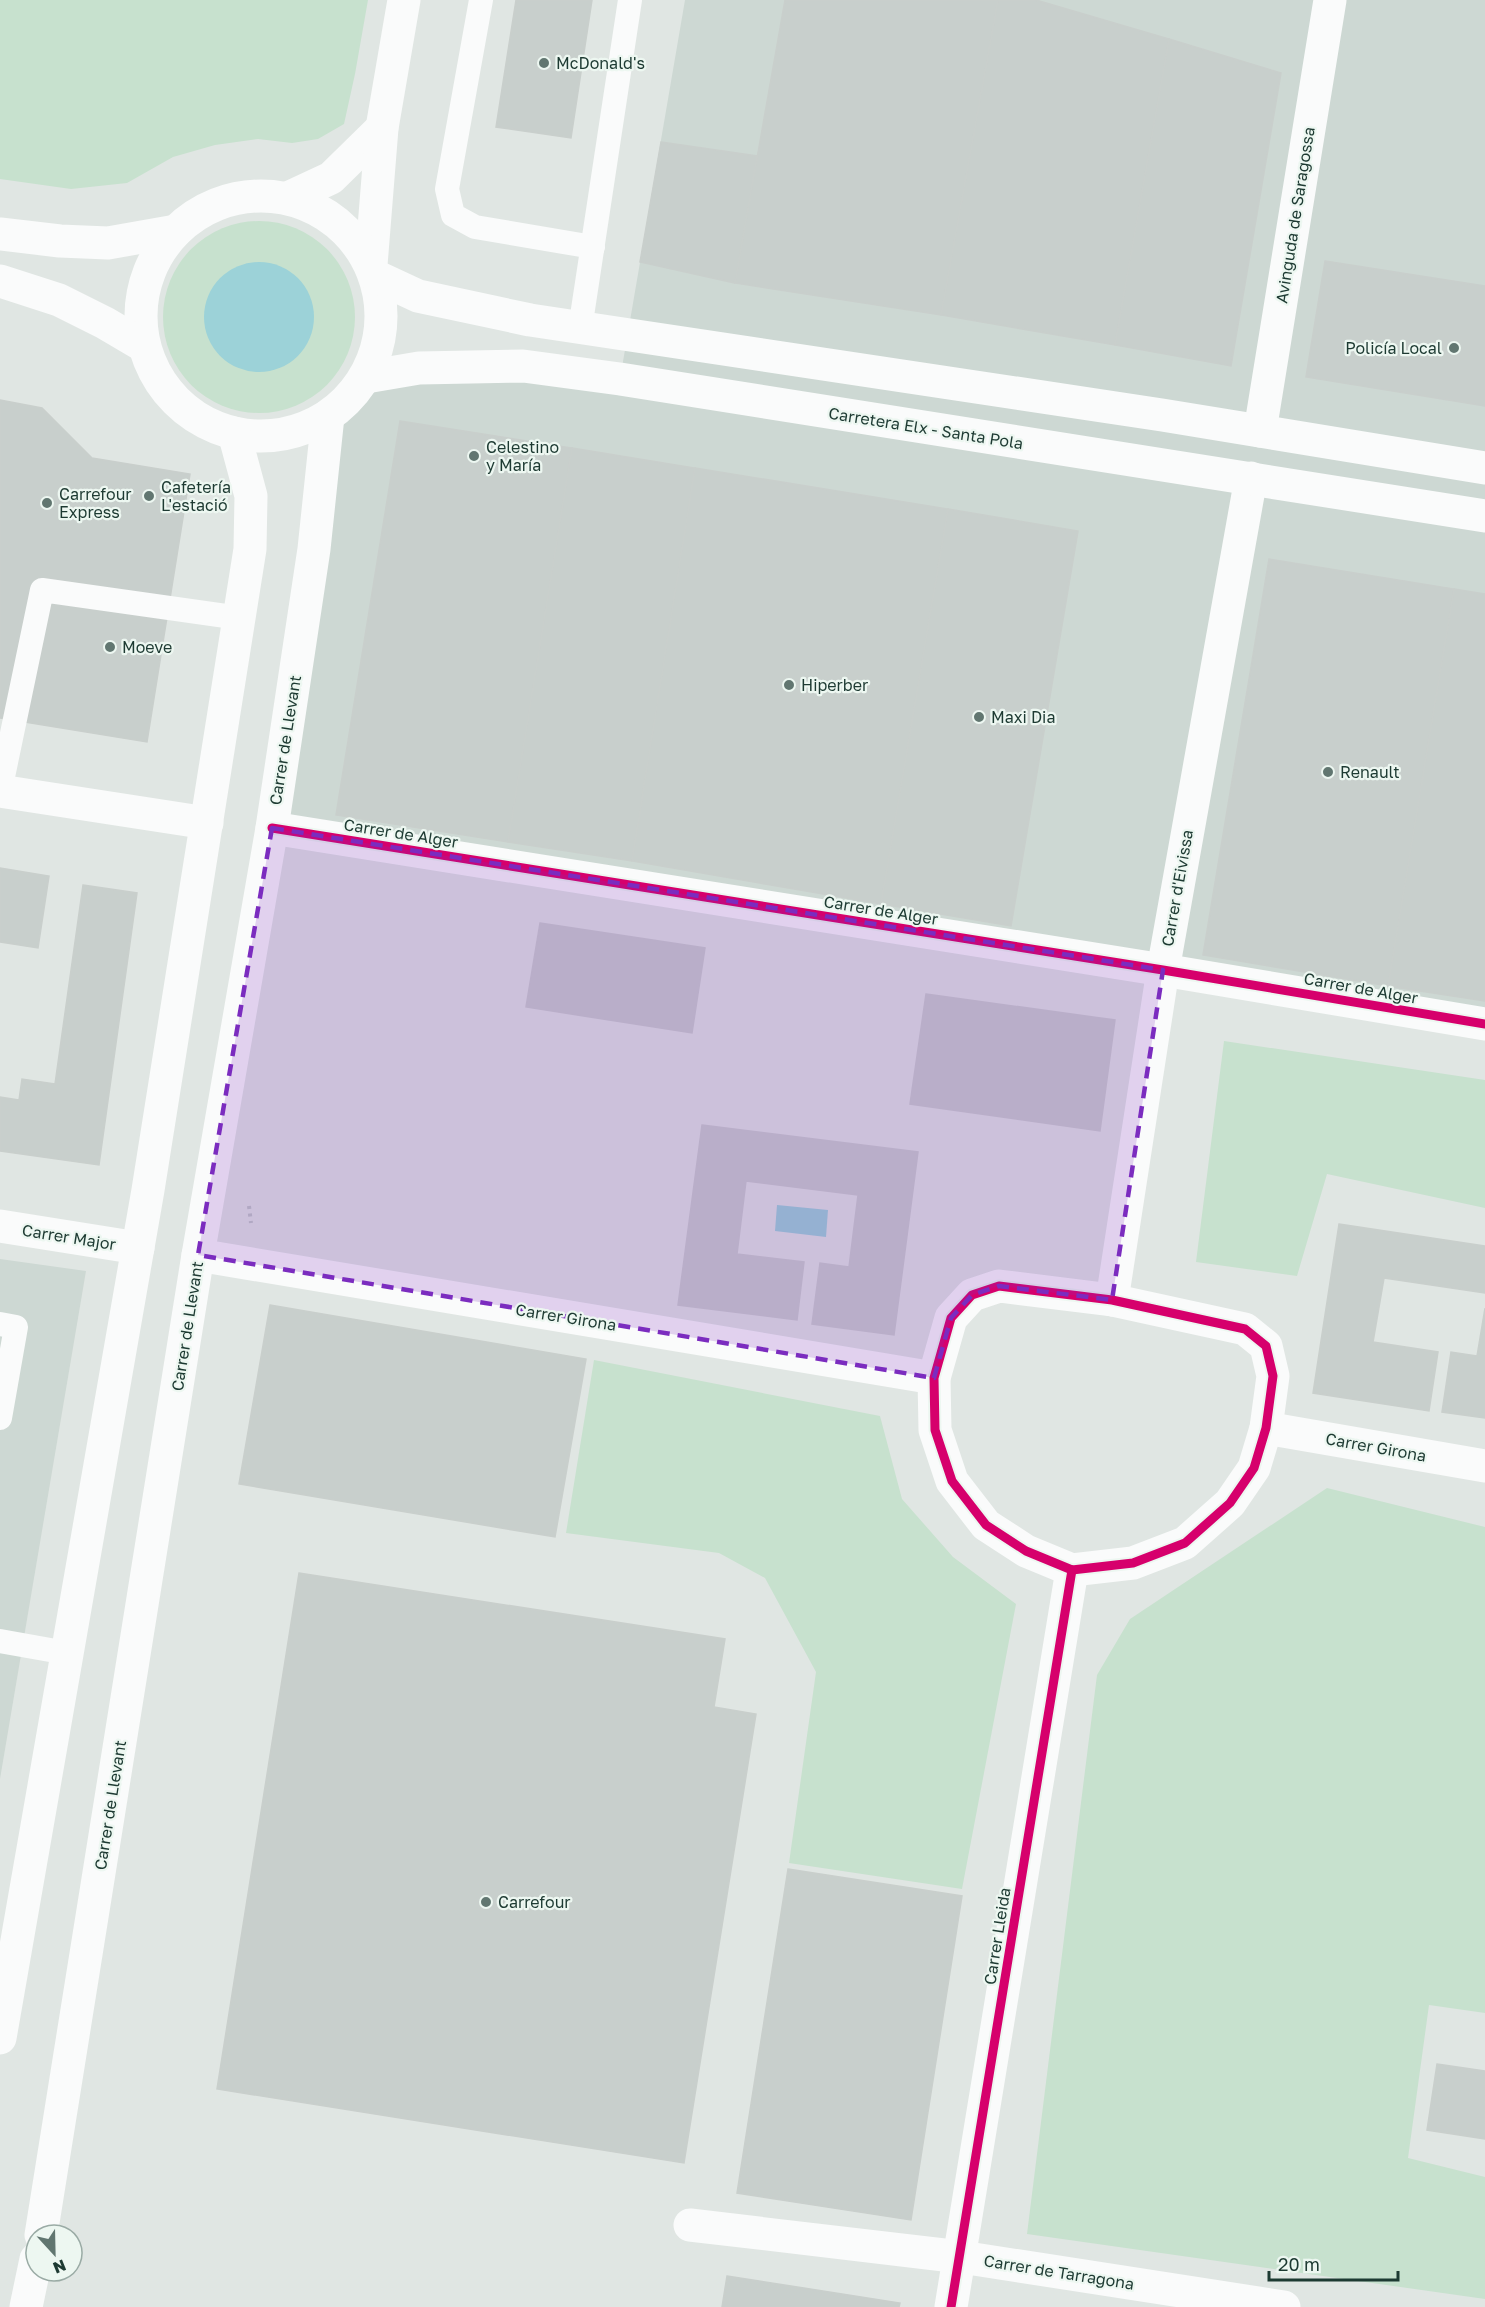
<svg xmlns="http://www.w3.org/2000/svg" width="1485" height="2307" font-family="'Golos Text',sans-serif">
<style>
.built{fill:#cdd8d3}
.green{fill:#c7e1ce}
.water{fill:#9cd2d8}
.building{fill:#c8cfcc;stroke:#c9cfcc;stroke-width:1.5}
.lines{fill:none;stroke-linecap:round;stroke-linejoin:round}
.path{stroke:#bec7c5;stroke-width:4;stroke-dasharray:3 4.5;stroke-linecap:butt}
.service{stroke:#fafbfb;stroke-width:24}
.minor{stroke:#fafbfb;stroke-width:33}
.tertiary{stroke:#fafbfb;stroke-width:33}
.secondary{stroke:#fafbfb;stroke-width:33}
.cycleway-casing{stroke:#edf7f1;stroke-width:13}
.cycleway{stroke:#d6006c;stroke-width:9}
.marked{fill:#7b2cbf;fill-opacity:0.2;stroke:#7b2cbf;stroke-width:4.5;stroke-dasharray:12 8;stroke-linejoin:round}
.poi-dot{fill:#617670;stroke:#edf7f1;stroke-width:2}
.labels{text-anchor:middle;stroke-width:4.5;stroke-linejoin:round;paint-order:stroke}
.poi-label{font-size:16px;fill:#1d3a32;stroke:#edf7f1;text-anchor:start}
.street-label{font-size:16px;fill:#1d3a32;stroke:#edf7f1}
</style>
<rect width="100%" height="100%" fill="#e0e6e3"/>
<!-- built -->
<g class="built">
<path d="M685,0H1485V1024L272,828L328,416L350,398L366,377L620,379Z"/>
<path d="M0,1259L86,1271L0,1779Z"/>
</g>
<!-- green -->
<g class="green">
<path d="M0,0H368L355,74L344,124L318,139L292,143L258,139L215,145L173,157L127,183L71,189L0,179Z"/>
<circle cx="259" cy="317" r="96"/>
<path d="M1224,1041L1485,1080V1208L1327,1174L1297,1276L1196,1262Z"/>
<path d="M594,1360L880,1416L902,1499L953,1557L1016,1604L962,1889L789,1863L816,1672L765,1578L719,1553L566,1533Z"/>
<path d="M1327,1488L1485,1527V2013L1429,2005L1408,2158L1485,2177V2299L1027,2234L1097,1675L1130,1619Z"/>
</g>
<!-- water -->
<g class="water">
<circle cx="259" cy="317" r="55"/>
<path d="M777,1205L828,1210L826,1237L775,1231Z"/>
</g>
<!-- building -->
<g class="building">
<path d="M516,0H592L571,138L496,127Z"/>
<path d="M785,0H998L941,315L735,283Z"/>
<path d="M998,0H1036L1169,39L1115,345L941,315Z"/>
<path d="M1169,39L1281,73L1231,366L1115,345Z"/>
<path d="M661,142L757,156L735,283L640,262Z"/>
<path d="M1325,261L1485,286V406L1306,377Z"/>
<path d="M0,400L42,408L92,458L190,474L147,742L0,718Z"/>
<path d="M400,421L572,448L508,842L336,815Z"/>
<path d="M572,448L695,468L632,861L508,842Z"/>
<path d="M695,468L948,509L881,904L632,861Z"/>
<path d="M948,509L1078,531L1011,926L881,904Z"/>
<path d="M1269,559L1454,589L1388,986L1203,955Z"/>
<path d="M1454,589L1485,594V1001L1388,986Z"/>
<path d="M0,868L49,876L38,948L0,942Z"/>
<path d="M83,885L137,893L99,1165L0,1151V1097L19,1100L22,1079L55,1084Z"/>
<path d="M540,923L705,948L692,1033L526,1007Z"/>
<path d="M926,994L1115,1020L1100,1131L910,1104Z"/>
<path d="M702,1125L918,1152L894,1335L812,1324L820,1263L849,1267L858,1195L746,1181L737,1254L804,1262L797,1320L678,1305Z"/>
<path d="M1339,1224L1485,1246V1293L1384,1278L1373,1342L1438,1352L1429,1411L1313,1393Z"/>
<path d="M270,1305L586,1359L555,1537L239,1484Z"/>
<path d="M1485,1308V1418L1442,1412L1451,1352L1477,1356Z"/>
<path d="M299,1573L725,1639L714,1707L756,1714L684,2163L217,2089Z"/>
<path d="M788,1869L962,1896L911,2220L737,2193Z"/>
<path d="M1437,2064L1485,2071V2139L1427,2130Z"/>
<path d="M727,2276L900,2303L899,2307H722Z"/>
</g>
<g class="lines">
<!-- path -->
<path class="path" d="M249,1206L251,1223"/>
<!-- service -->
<g class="service">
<path d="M481,0L447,189L453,215L475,227L593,247"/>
<path d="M580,329L630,0"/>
<path d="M0,791L42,590L240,618"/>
<path d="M0,1324L16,1327L0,1418"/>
<path d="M0,1641L67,1653"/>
</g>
<!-- minor -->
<g class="minor">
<path d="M1260,431L1330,0"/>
<path d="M0,791L207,823"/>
<path d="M272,828L1163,970L1485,1024"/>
<path d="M0,1226L138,1248"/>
<path d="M198,1255L934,1378"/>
<path d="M999,1286L1112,1300L1245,1329L1266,1346L1273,1376L1266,1428L1254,1468L1230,1503L1185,1543L1133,1563L1072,1570L1026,1551L986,1525L952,1481L935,1430L934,1378L951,1318L972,1295Z"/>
<path d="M1112,1300L1163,970L1251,478"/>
<path d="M1266,1428L1485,1466"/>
<path d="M690,2225L961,2257L1284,2307"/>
<path d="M951,2307L1072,1570"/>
</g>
<!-- tertiary -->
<g class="tertiary">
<path d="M288,198L331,178L382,128"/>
<path d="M371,265L382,128L404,0"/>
</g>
<!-- secondary -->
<g class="secondary">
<circle cx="261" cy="316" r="120"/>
<path d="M0,234L60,241L108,243L176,231"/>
<path d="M375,276L418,296L530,320L1162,415L1485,468"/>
<path d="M0,281L59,300L105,323L144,346"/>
<path d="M366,377L419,368L523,366L620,379L1485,516"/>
<path d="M0,2038L148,1190L250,549L251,496L234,433"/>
<path d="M41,2235L198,1255L272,828L314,549L328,416"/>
<path d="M26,2307L36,2259"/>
</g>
<defs>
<g id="cycleway">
<path d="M272,828L1163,970L1485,1024"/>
<path d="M999,1286L1112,1300L1245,1329L1266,1346L1273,1376L1266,1428L1254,1468L1230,1503L1185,1543L1133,1563L1072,1570L1026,1551L986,1525L952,1481L935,1430L934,1378L951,1318L972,1295Z"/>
<path d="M951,2307L1072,1570"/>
</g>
</defs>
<!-- cycleway casing -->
<use href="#cycleway" class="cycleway-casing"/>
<!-- cycleway -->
<use href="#cycleway" class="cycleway"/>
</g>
<!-- marked area -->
<path class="marked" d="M272,828L1163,970L1112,1300L999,1286L972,1295L951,1318L934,1378L198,1255Z"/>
<!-- markers -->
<g class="poi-dot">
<circle cx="544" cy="63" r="6"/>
<circle cx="1454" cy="348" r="6"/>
<circle cx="474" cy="456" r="6"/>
<circle cx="149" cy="496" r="6"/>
<circle cx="47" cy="503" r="6"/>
<circle cx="110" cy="647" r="6"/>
<circle cx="789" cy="685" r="6"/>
<circle cx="979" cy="717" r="6"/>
<circle cx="1328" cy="772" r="6"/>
<circle cx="486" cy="1902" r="6"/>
</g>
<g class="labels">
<!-- poi labels -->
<g class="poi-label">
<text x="556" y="69">McDonald's</text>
<text x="1442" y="354" text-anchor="end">Policía Local</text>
<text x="486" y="453">Celestino<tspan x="486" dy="18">y María</tspan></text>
<text x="161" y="493">Cafetería<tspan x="161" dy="18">L'estació</tspan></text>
<text x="59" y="500">Carrefour<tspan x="59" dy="18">Express</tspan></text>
<text x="122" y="653">Moeve</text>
<text x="801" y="691">Hiperber</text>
<text x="991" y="723">Maxi Dia</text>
<text x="1340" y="778">Renault</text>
<text x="498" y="1908">Carrefour</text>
</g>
<!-- street labels -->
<g class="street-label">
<text transform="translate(1295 215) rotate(-81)" y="6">Avinguda de Saragossa</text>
<text transform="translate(926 428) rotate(9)" y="6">Carretera Elx - Santa Pola</text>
<text transform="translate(285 740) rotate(-81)" y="6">Carrer de Llevant</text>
<text transform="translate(401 833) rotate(9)" y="6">Carrer de Alger</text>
<text transform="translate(1177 888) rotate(-80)" y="6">Carrer d'Eivissa</text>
<text transform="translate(881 910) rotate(9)" y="6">Carrer de Alger</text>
<text transform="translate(1361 988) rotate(10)" y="6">Carrer de Alger</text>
<text transform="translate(69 1237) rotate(9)" y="6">Carrer Major</text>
<text transform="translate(566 1317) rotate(9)" y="6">Carrer Girona</text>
<text transform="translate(187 1326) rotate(-81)" y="6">Carrer de Llevant</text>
<text transform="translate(1376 1447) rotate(10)" y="6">Carrer Girona</text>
<text transform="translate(110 1805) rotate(-81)" y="6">Carrer de Llevant</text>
<text transform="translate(997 1936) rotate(-81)" y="6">Carrer Lleida</text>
<text transform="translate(1059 2272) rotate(9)" y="6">Carrer de Tarragona</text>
</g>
</g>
<!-- north arrow -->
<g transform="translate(54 2253) rotate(158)"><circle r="28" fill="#edf7f1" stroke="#9aaba5" stroke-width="1.5"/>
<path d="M0-4.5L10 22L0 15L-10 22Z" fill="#617670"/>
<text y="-9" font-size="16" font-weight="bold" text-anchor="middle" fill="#1d3a32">N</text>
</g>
<!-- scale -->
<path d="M1269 2271v9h129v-9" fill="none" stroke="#1d3a32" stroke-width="3"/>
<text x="1278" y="2271" font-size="18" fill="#1d3a32" stroke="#edf7f1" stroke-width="4.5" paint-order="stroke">20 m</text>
</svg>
